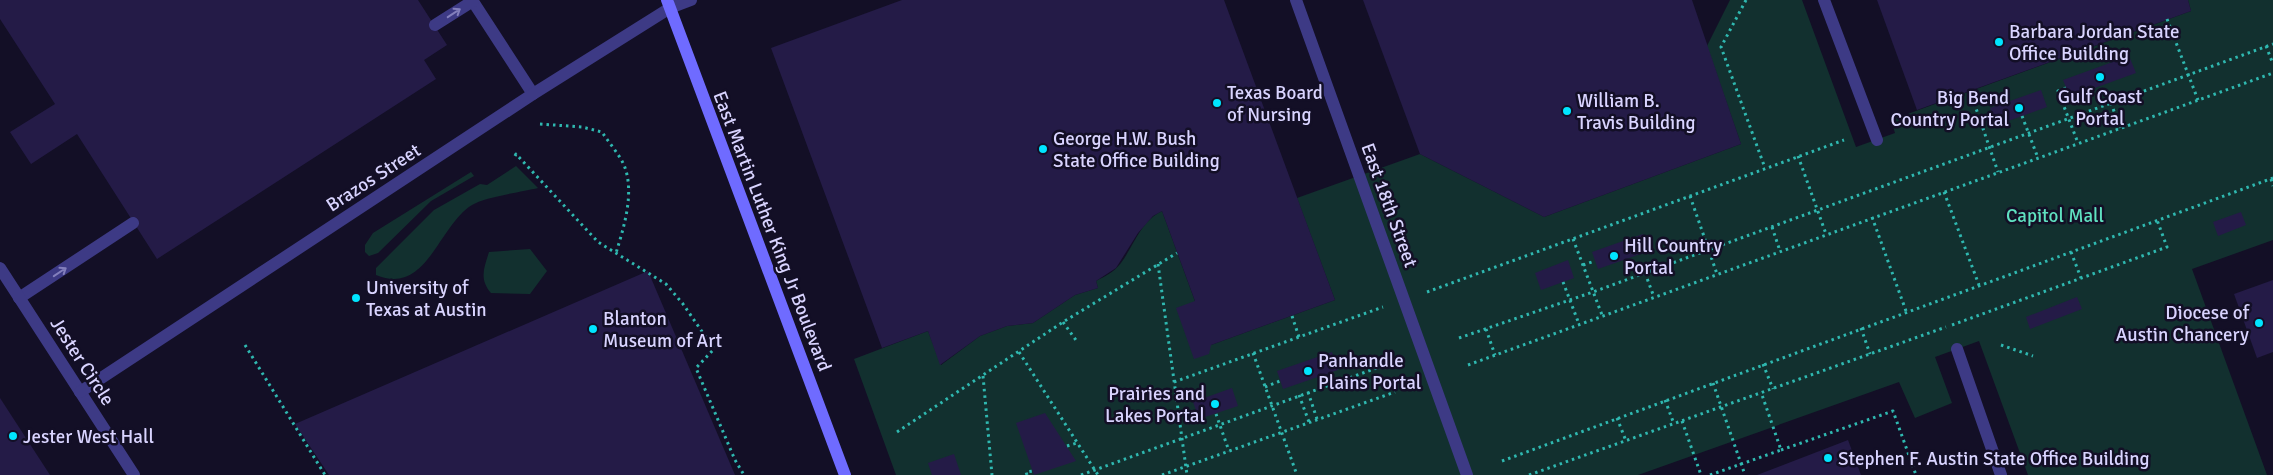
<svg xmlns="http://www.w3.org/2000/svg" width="2273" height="475" font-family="Signika,sans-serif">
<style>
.green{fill:#12302f}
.building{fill:#241b47}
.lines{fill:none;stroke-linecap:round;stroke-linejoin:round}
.path{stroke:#2fb8b0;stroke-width:3;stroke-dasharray:2.5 4;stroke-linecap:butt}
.service{stroke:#3d3a85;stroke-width:12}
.minor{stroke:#3d3a85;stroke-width:12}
.secondary{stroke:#6f6bff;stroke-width:12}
.oneway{stroke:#837fbc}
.poi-dot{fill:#00e5ff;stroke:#130f26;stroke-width:2}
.labels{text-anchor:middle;stroke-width:5;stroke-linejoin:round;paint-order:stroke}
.poi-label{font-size:19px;fill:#d9d4ff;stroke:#130f26;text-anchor:start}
.street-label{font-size:19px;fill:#d9d4ff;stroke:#130f26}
.park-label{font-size:19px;fill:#5fe0c0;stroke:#130f26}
</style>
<rect width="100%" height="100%" fill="#130f26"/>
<!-- green -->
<g class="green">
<path d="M1730,0H1802L1856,147L1895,133L1891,120L2191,11L2188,0H2273V240L2192,269L2267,475H2028L1979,341L1935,357L1952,403L1915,418L1899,382L1638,475H896L854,359L928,331L941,365L980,336L1007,326L1033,323L1075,295L1098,288L1096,281C1106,276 1115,271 1121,263C1135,244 1140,222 1162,211L1211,345L1335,300L1297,198L1420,154L1544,217L1741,144L1707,46Z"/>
<path d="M516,166L538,188C522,192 484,197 472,205C438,226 427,296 376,275V268L434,210L480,184L487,185Z"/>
<path d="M471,172L474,176L431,201L378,253L369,256L365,252V245L373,233Z"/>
<path d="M530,249L547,271L530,294L491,293C479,279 484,268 489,252Z"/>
</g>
<!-- building -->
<g class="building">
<path d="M0,0H418L447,45L424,60L436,79L157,259L77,134L31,164L10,132L55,104L0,19Z"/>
<path d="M902,0H1224L1335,300L1211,345L1209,354L1194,359L1176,308L1195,301L1162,211L1153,216L1138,233L1116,268L1096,281L1098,288L1075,295L1033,323L1007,326L980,336L940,365L928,331L882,348L771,48Z"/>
<path d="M1363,0H1692L1741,144L1544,217L1420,154Z"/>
<path d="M1877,0H2188L2191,11L1917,110Z"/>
<path d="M2129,56L2136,73L2070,97L2063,80Z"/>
<path d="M2041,90L2047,107L1997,125L1990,108Z"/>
<path d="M2241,212L2246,225L2218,236L2213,222Z"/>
<path d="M1643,234L1649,251L1598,269L1592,252Z"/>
<path d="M1568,260L1574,278L1541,290L1535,273Z"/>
<path d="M648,271L735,475H329L295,424Z"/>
<path d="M2273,280V352L2257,358L2234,294Z"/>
<path d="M2077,297L2082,309L2030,329L2026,317Z"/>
<path d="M1332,352L1338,370L1283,389L1277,371Z"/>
<path d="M1232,388L1238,406L1199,419L1193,402Z"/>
<path d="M0,398L50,475H0Z"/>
<path d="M1045,413L1076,461L1034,475L1016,423Z"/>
<path d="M1848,440L1861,475H1757Z"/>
<path d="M954,454L961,475H932L928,463Z"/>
</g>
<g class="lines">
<!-- path -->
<g class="path">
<path d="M1746,0L1721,47L1765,168"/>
<path d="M2167,19L2198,100"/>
<path d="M2266,46L2273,64"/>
<path d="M2066,88L2058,91L2078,143"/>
<path d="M1970,91L1998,172"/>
<path d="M2111,103L2120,128"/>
<path d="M2022,116L2038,158"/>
<path d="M540,124L582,127L602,132C609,143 619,154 624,165C635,192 624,227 616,253"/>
<path d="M515,156L516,154L598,242L666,284L683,304L714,349L696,368L735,460L744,475"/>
<path d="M1798,156L1826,234"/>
<path d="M2271,179L2273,186"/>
<path d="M1944,192L1979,285"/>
<path d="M1690,196L1717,274"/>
<path d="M1872,217L1906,311"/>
<path d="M1772,227L1780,251"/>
<path d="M1573,239L1602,315"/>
<path d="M2071,252L2081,278"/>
<path d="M1158,264L1187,475"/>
<path d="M1583,265L1595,261"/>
<path d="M1645,273L1654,297"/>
<path d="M1563,282L1579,324"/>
<path d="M1427,292L1844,140"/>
<path d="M1292,316L1299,337L1383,307"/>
<path d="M1063,322L1078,343"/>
<path d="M1952,325L2167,247L2157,220"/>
<path d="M1861,328L1870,354"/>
<path d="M1486,329L1495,355"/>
<path d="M1459,338L1593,292L2273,44"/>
<path d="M245,345L325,475"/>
<path d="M2001,345L2033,356"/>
<path d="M1019,352L1098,475"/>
<path d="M1253,353L1297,475"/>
<path d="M1763,364L1773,389"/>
<path d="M1468,365L2273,73"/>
<path d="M983,376L992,475"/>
<path d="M1174,382L1299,337"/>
<path d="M1713,383L1745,475"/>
<path d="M1265,387L1280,381"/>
<path d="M1308,392L1317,419"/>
<path d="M1299,395L1309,422"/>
<path d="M1665,400L1674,424"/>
<path d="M1216,414L1229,451"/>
<path d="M1159,418L1179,412"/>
<path d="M1617,418L1626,441"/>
<path d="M1682,421L1701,475"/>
<path d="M897,432L1063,322L1177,253"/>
<path d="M1067,446L1077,443"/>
<path d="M1781,450L1893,411L1916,475"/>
<path d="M1502,461L2273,178"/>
<path d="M1027,475L1026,472L1033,471"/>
<path d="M1081,475L1385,365"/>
<path d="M1162,475L1395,392"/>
<path d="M1529,475L1946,327"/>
<path d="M1710,475L1781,450L1761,392"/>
</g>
<!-- service -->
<g class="service">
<path d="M472,0L533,94"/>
<path d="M1824,0L1877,140"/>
<path d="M435,25L473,1"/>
<path d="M19,298L133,223"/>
<path d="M1957,349L2001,475"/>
</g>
<!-- minor -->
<g class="minor">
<path d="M1296,0L1467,475"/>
<path d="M0,268L134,475"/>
<path d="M80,392L533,94L670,8L691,0"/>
</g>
<!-- secondary -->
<path class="secondary" d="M667,0L845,475"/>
</g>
<!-- one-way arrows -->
<defs><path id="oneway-shaft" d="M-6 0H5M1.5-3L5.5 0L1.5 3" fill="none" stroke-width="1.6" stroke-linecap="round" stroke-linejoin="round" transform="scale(1.25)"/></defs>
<g class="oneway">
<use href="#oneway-shaft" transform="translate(454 13) rotate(-33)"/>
<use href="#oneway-shaft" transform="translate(60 272) rotate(-34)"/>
</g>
<!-- markers -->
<g class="poi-dot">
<circle cx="1999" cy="42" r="5"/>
<circle cx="2100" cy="77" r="5"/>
<circle cx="1217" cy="103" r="5"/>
<circle cx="2019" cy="108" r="5"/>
<circle cx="1567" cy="111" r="5"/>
<circle cx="1043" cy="149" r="5"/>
<circle cx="1614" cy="256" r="5"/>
<circle cx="356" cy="298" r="5"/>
<circle cx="2259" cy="323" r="5"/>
<circle cx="593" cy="329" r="5"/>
<circle cx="1308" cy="371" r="5"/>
<circle cx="1215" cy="404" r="5"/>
<circle cx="13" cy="436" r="5"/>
<circle cx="1828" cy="458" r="5"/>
</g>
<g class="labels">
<!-- poi labels -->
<g class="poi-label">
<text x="2009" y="38">Barbara Jordan State<tspan x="2009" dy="22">Office Building</tspan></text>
<text x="1227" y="99">Texas Board<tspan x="1227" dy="22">of Nursing</tspan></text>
<text x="2100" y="103" text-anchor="middle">Gulf Coast<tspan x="2100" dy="22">Portal</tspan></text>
<text x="2009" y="104" text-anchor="end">Big Bend<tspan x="2009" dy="22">Country Portal</tspan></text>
<text x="1577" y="107">William B.<tspan x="1577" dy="22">Travis Building</tspan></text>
<text x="1053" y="145">George H.W. Bush<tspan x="1053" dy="22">State Office Building</tspan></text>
<text x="1624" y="252">Hill Country<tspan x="1624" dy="22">Portal</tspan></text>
<text x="366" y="294">University of<tspan x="366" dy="22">Texas at Austin</tspan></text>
<text x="2249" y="319" text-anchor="end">Diocese of<tspan x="2249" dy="22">Austin Chancery</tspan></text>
<text x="603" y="325">Blanton<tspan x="603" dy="22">Museum of Art</tspan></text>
<text x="1318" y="367">Panhandle<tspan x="1318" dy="22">Plains Portal</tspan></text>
<text x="1205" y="400" text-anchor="end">Prairies and<tspan x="1205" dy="22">Lakes Portal</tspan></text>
<text x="23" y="443">Jester West Hall</text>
<text x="1838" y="465">Stephen F. Austin State Office Building</text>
</g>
<!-- street labels -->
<g class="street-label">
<text transform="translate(373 177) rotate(-33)" y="7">Brazos Street</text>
<text transform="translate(1390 205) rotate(70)" y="7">East 18th Street</text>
<text transform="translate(773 231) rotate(69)" y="7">East Martin Luther King Jr Boulevard</text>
<text transform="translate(83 361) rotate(57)" y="7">Jester Circle</text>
</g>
<!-- park labels -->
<g class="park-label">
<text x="2055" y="222">Capitol Mall</text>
</g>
</g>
</svg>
